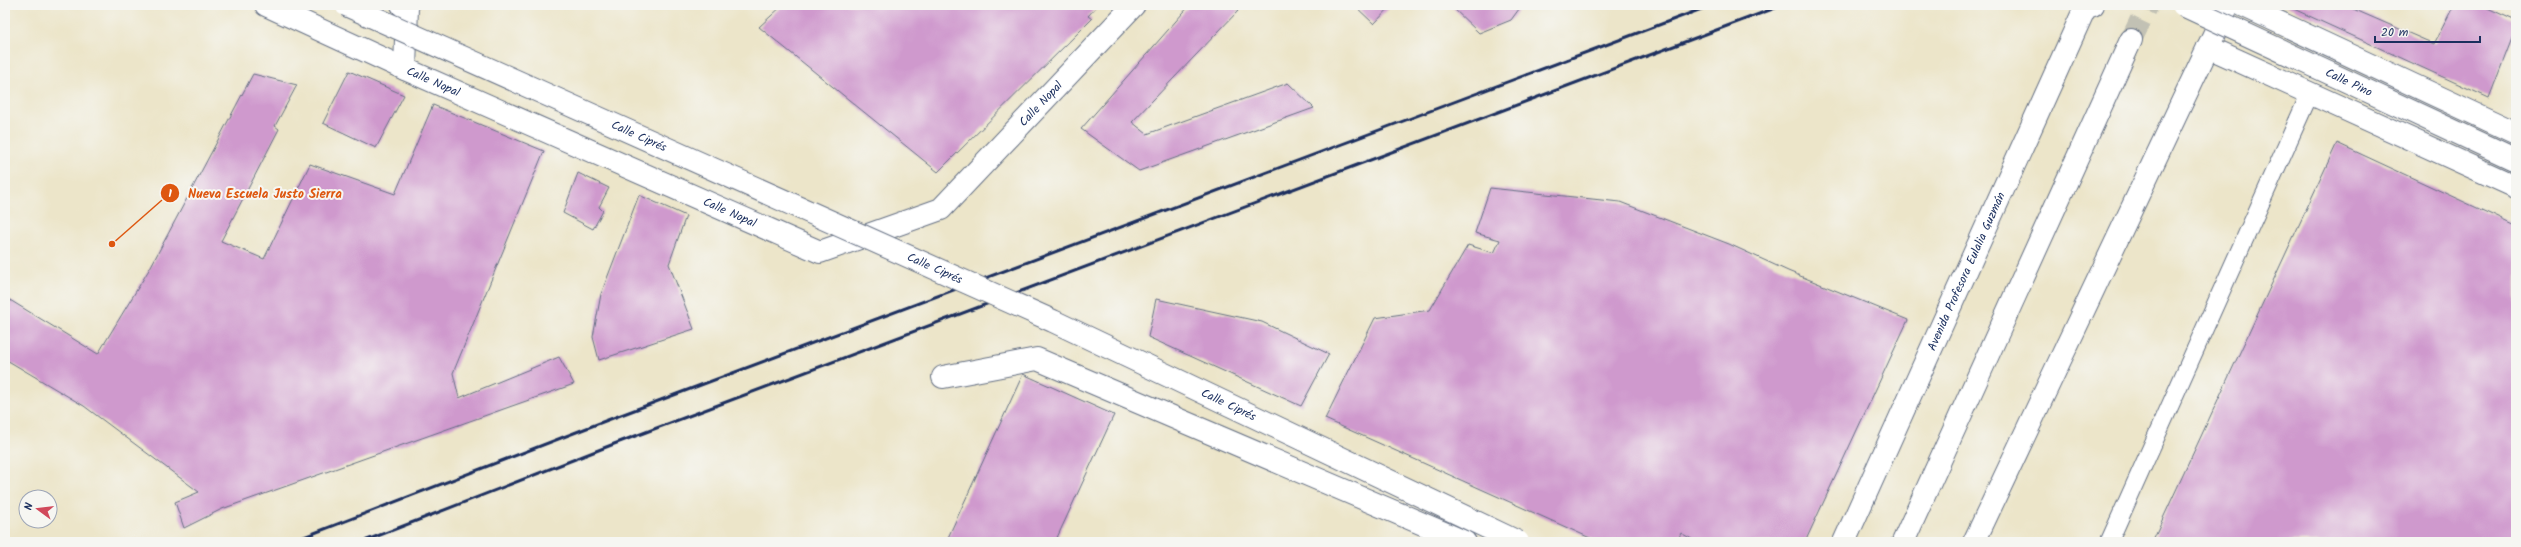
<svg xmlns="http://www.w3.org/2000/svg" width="2521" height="547" font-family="Kalam,sans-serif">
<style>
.building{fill:#cf99cd}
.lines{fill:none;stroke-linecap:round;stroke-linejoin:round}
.secondary-tunnel{stroke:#c2c1b4;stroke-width:22;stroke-dasharray:22 11;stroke-linecap:butt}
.lane-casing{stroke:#646f83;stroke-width:19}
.street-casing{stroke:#646f83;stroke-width:24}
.secondary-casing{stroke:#646f83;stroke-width:24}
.lane{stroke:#fff;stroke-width:17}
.street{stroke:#fff;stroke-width:22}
.secondary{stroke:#fff;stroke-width:22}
.rail{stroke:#1b2f5e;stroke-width:3}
.street-bridge-casing{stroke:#646f83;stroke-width:24;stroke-linecap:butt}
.street-bridge{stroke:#fff;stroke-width:22}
.labels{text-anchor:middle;stroke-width:4;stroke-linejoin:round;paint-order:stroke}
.street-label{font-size:12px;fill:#1b2f5e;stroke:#f6f6f2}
.leader{fill:none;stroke:#de5710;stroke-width:1.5}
.callout-dot{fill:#de5710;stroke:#f6f6f2;stroke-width:1.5}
.mark-label{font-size:12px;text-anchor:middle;font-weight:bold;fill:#fff}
.callout-label{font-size:13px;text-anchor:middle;font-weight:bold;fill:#de5710;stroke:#f6f6f2;stroke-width:4;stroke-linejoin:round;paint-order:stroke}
</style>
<rect width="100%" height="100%" fill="#f6f6f2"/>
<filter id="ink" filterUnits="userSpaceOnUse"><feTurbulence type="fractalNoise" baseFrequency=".025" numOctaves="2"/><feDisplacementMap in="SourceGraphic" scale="8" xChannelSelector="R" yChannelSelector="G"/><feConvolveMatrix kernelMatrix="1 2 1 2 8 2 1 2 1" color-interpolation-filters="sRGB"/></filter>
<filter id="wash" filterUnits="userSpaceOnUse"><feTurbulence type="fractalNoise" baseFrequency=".012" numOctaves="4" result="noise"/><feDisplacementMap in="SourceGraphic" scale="16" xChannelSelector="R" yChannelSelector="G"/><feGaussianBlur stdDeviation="0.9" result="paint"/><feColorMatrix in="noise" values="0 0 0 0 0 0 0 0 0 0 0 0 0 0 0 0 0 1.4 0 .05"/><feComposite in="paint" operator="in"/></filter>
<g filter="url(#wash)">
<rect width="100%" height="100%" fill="#ece5c9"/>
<g id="blocks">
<!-- building -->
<g class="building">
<path d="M783,5H1098L1088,16L1092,19L938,172L759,27Z"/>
<path d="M1190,5H1234L1238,11L1132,122L1147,134L1288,83L1314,108L1139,171L1081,129Z"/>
<path d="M1354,5H1392L1374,24Z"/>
<path d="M1450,5H1522L1511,20L1479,33Z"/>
<path d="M2285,5H2344L2434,44L2454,5H2481L2516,21V28L2489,98Z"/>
<path d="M349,71L404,95L376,148L323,123Z"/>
<path d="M253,74L297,85L275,126L279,129L221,241L264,259L310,164L395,194L433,105L544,151L453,373L459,398L559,357L574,384L222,509L184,528L175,502L199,492L84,406L5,359V297L98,354L150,268Z"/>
<path d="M2337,143L2516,226V542H2152Z"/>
<path d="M578,173L609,188L599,207L603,211L593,229L563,213Z"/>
<path d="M1490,188L1620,202L1729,244L1788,271L1908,320L1805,542H1697L1681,533L1677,542H1599L1325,419L1375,318L1430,310L1468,245L1494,253L1500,240L1475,233Z"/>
<path d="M639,195L686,216L669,264L694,329L599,360L593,337L601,294Z"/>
<path d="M1156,299L1262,322L1329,354L1301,406L1148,337Z"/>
<path d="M1023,374L1114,415L1112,419L1055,542H946Z"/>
</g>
</g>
</g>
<g filter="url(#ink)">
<use href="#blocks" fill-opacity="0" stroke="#646f83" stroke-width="1"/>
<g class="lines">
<!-- secondary-tunnel -->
<path class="secondary-tunnel" d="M2131,40L2148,5"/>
<defs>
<path id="lane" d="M2109,542L2310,93"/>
<g id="street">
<path id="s1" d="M266,5L405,69L820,252L941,209L1134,5"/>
<path d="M402,5L407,7L405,69"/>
<path d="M2242,5L2516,133"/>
<path d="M2208,47L2516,187"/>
<path d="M943,377L1037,359L1465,542"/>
<path id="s2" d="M1844,542L2085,8L2093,5"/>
<path d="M1974,542L2228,5"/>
</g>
<path id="secondary" d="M1903,542L2131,40"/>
</defs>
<!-- lane casing -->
<use href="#lane" class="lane-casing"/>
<!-- street casing -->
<use href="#street" class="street-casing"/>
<!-- secondary casing -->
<use href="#secondary" class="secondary-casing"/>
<!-- lane -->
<use href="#lane" class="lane"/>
<!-- street -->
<use href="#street" class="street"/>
<!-- secondary -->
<use href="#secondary" class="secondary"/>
<!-- rail -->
<g class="rail">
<path d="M291,542L605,421L1712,5"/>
<path d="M362,542L614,444L1783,5"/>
</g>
<defs>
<g id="street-bridge">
<path id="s3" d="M346,5L1053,321L1518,542"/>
<path id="s4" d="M2183,5L2516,160"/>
</g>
</defs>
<!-- street-bridge casing -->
<use href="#street-bridge" class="street-bridge-casing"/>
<!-- street-bridge -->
<use href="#street-bridge" class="street-bridge"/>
</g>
</g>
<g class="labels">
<!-- street labels -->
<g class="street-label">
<text dy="4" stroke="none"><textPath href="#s1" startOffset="184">Calle Nopal</textPath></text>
<text dy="4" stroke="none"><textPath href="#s4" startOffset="183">Calle Pino</textPath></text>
<text dy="4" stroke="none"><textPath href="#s1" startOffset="880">Calle Nopal</textPath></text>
<text dy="4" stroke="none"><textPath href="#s3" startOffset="321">Calle Ciprés</textPath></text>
<text dy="4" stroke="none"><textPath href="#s1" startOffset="508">Calle Nopal</textPath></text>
<text dy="4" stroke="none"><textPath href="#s3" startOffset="645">Calle Ciprés</textPath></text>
<text dy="4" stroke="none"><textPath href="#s2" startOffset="297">Avenida Profesora Eulalia Guzmán</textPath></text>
<text dy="4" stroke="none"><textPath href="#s3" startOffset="969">Calle Ciprés</textPath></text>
</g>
</g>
<!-- callouts -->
<path class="leader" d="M112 244L170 193"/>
<g class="callout-dot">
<circle cx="112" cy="244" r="4"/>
<circle cx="170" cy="193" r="10"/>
</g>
<g class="mark-label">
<text x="170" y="197">1</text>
</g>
<g class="callout-label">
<text x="265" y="198">Nueva Escuela Justo Sierra</text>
</g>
<!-- margin -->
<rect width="2521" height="547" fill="none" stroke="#f6f6f2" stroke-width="20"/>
<!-- north arrow -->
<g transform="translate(38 509) rotate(285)"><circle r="19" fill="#f6f6f2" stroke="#9ea6b7"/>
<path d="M0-3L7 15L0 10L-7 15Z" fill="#d1495b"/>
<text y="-6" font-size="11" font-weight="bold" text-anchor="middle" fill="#1b2f5e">N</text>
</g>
<!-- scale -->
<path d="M2375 36v6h105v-6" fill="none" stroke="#1b2f5e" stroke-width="2"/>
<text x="2381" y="36" font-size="12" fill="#1b2f5e" stroke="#f6f6f2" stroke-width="3" paint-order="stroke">20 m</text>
</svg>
